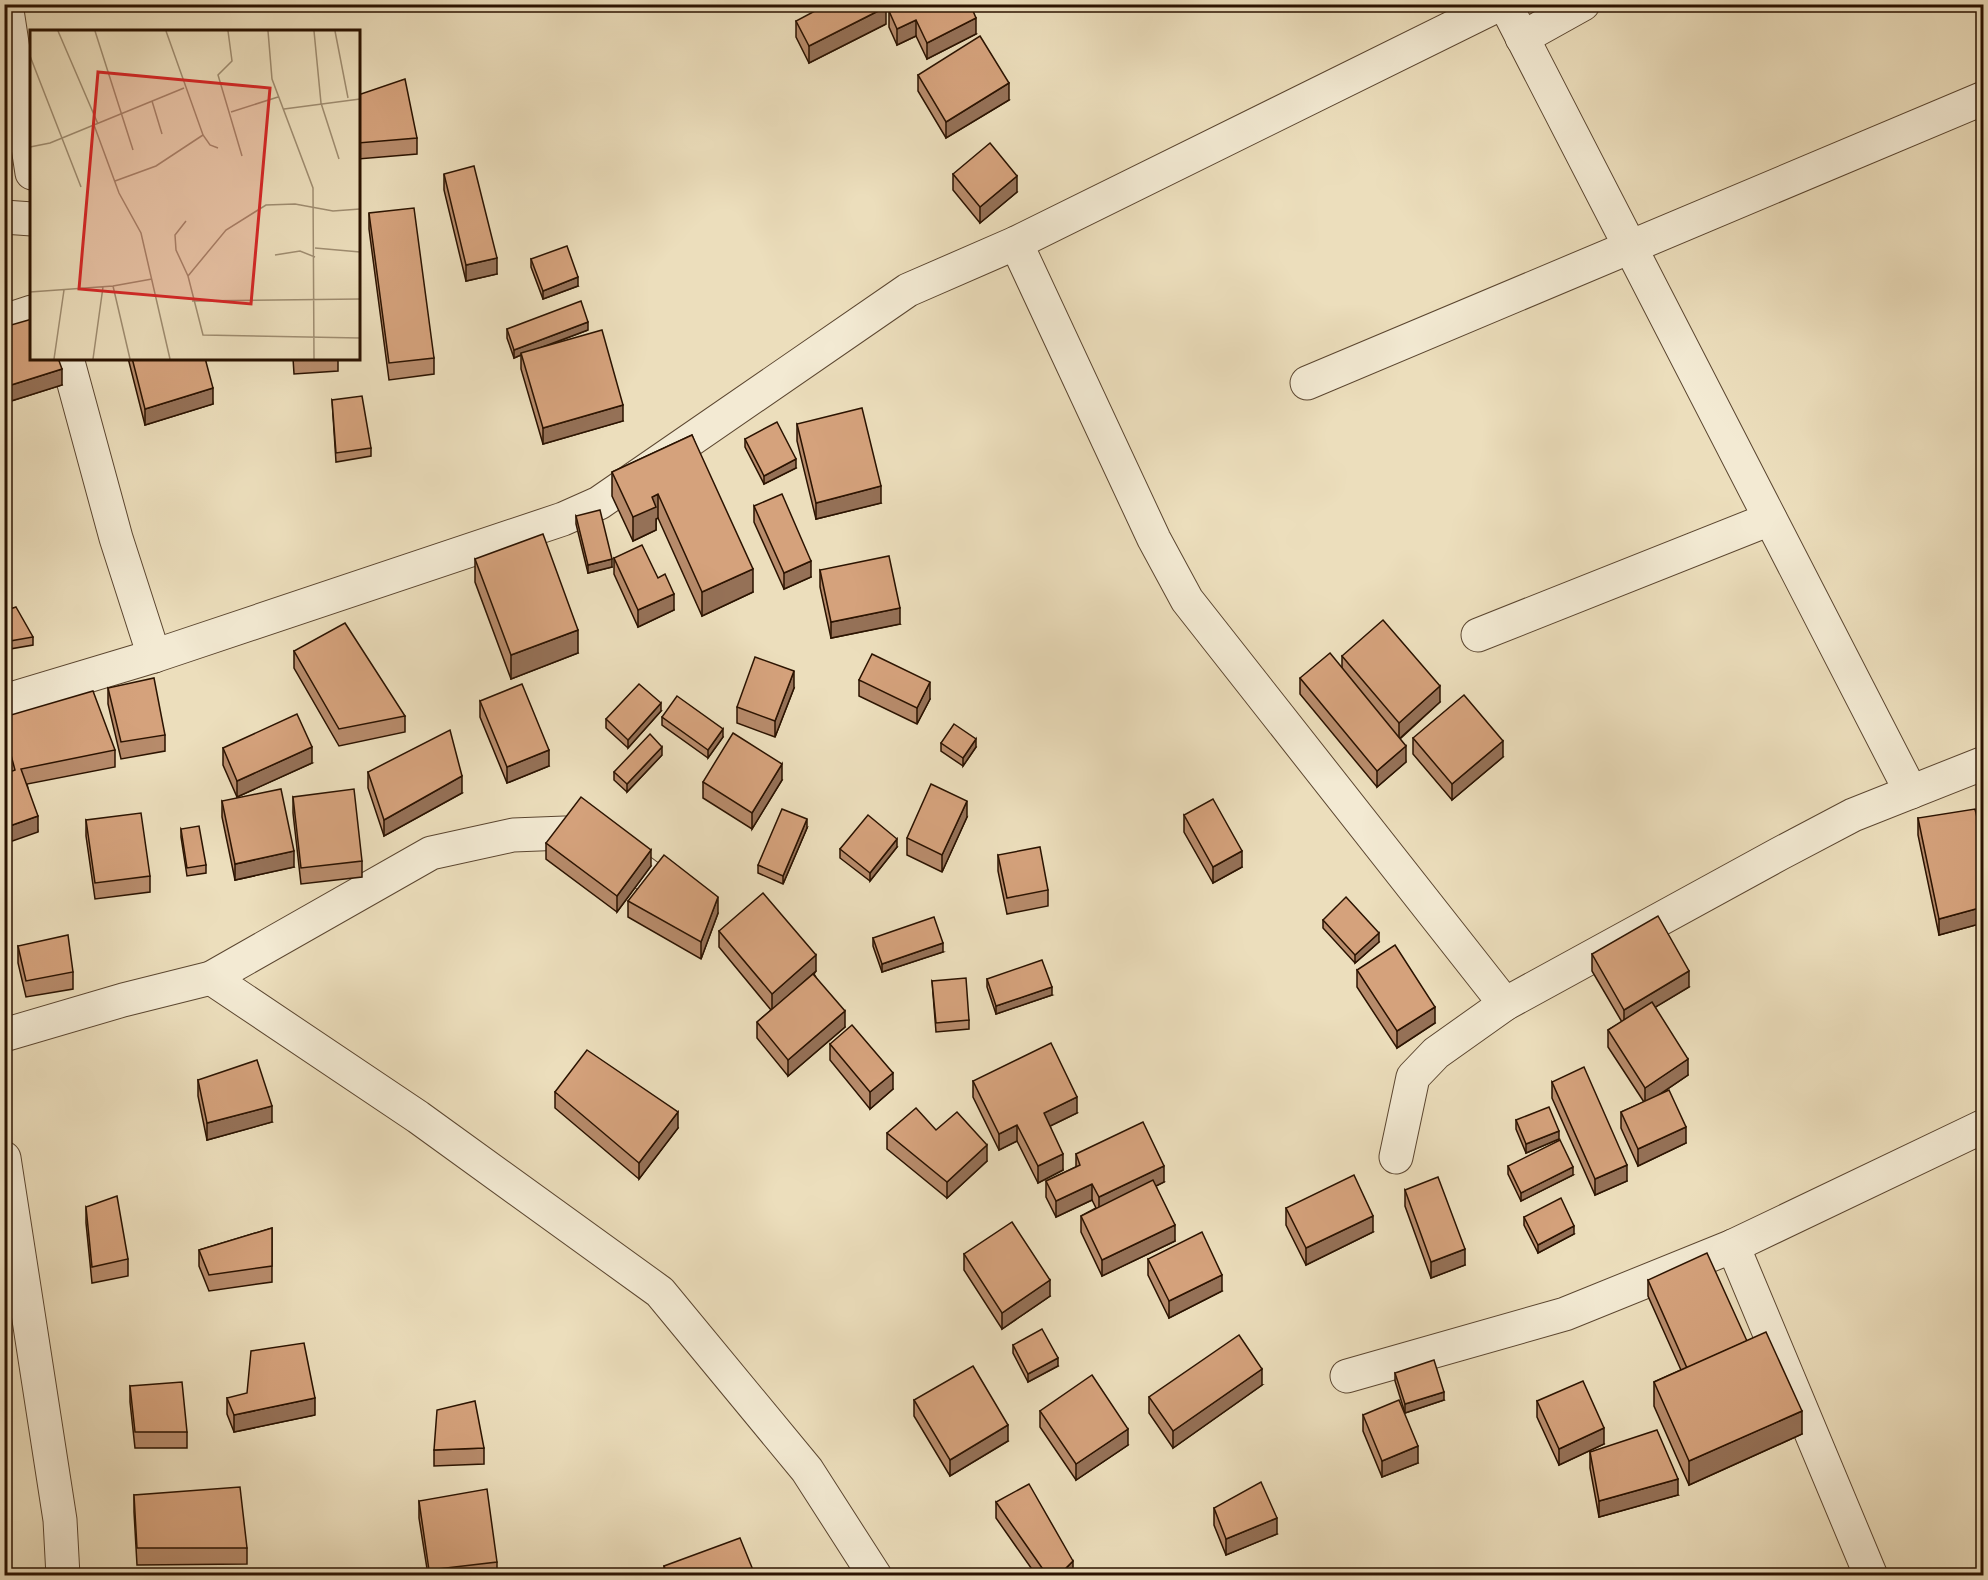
<svg xmlns="http://www.w3.org/2000/svg" width="1988" height="1580" font-family="'IM FELL English',serif">
<style>
.lines{fill:none;stroke-linecap:round;stroke-linejoin:round}
.minor-casing{stroke:#5b4630;stroke-width:35}
.minor{stroke:#f3ead3;stroke-width:33}
.wall{fill:#b78b6b;stroke:#2b1301;stroke-width:1.5}
.shaded-wall{fill:#957157;stroke:#2b1301;stroke-width:1.5}
.building{fill:#d5a27c;stroke:#2b1301;stroke-width:1.5}
.inset-road{fill:none;stroke:#9f8d71;stroke-width:1.5}
.view{fill:#d62828;fill-opacity:0.15;stroke:#d62828;stroke-width:3}
.inset-edge{fill:none;stroke:#2b1301;stroke-width:3}
</style>
<rect width="100%" height="100%" fill="#ecdebc"/>
<filter id="stains"><feTurbulence type="fractalNoise" baseFrequency=".00333" numOctaves="4"/><feColorMatrix values="0 0 0 0 .2 0 0 0 0 .09 0 0 0 0 .02 0 0 0 .5 -.17"/></filter>
<radialGradient id="worn" r=".72"><stop offset=".6" stop-color="#630" stop-opacity="0"/><stop offset="1" stop-color="#630" stop-opacity=".3"/></radialGradient>
<g class="lines">
<defs>
<g id="minor">
<path d="M6,4L32,173"/>
<path d="M1505,4L1911,792"/>
<path d="M1522,38L1583,4"/>
<path d="M4,217L32,219"/>
<path d="M1016,243L1154,539L1187,600L1505,1004"/>
<path d="M4,321L32,312"/>
<path d="M67,358L116,538L154,656"/>
<path d="M1307,383L1984,98"/>
<path d="M1478,635L1770,519"/>
<path d="M4,701L154,656L563,519L599,503L908,290L1016,243L1500,4"/>
<path d="M211,978L418,1117L660,1292L807,1470L875,1576"/>
<path d="M4,1035L123,1000L211,978L431,853L513,835L565,833L610,848L684,903"/>
<path d="M1396,1157L1413,1077L1436,1053L1505,1004L1779,854L1853,815L1984,763"/>
<path d="M4,1158L60,1520L63,1576"/>
<path d="M1733,1246L1871,1576"/>
<path d="M1347,1376L1565,1314L1733,1246L1984,1126"/>
</g>
</defs>
<!-- minor casing -->
<use href="#minor" class="minor-casing"/>
<!-- minor -->
<use href="#minor" class="minor"/>
</g>
<!-- wall -->
<g class="wall">
<path d="M889,11L976,34L927,59L916,36L897,45L889,27Z"/>
<path d="M796,21L886,24L809,63L796,37Z"/>
<path d="M918,75L1009,100L946,138L918,91Z"/>
<path d="M358,95L417,138V154L358,159Z"/>
<path d="M444,174L497,274L466,281L444,190Z"/>
<path d="M953,174L1017,192L980,223L953,190Z"/>
<path d="M369,213L434,358V374L389,380L369,229Z"/>
<path d="M531,259L578,286L543,299L531,267Z"/>
<path d="M4,327L62,385L8,402L4,389Z"/>
<path d="M507,329L588,330L546,346L623,421L543,444L521,369V355L514,358L507,338Z"/>
<path d="M128,358H205L213,404L145,425Z"/>
<path d="M293,358H338V371L294,374Z"/>
<path d="M332,400L371,448V456L336,462Z"/>
<path d="M797,424L881,503L816,519L797,441Z"/>
<path d="M692,435L753,592L702,616L658,518L656,519V530L633,541L612,496V472Z"/>
<path d="M745,439L796,468L764,484L745,447Z"/>
<path d="M754,506L811,577L784,589L754,522Z"/>
<path d="M576,516L612,567L588,573L576,524Z"/>
<path d="M614,558L658,578L674,610L638,627L614,574Z"/>
<path d="M475,559L578,653L511,679L475,582Z"/>
<path d="M820,570L900,624L831,638L820,587Z"/>
<path d="M4,611L33,637V645L4,650Z"/>
<path d="M294,651L405,716V732L339,746L294,668Z"/>
<path d="M1342,656L1440,702L1400,739L1406,762L1377,787L1300,694V678L1342,668Z"/>
<path d="M859,680L930,699L917,724L859,696Z"/>
<path d="M108,688L165,735V751L121,759L108,704Z"/>
<path d="M794,688L775,737L737,723V707Z"/>
<path d="M480,701L549,766L507,783L480,717Z"/>
<path d="M661,711L628,748L606,728V719Z"/>
<path d="M4,717L115,750V767L27,784L38,832L11,772L4,745Z"/>
<path d="M662,717L723,737L708,758L662,725Z"/>
<path d="M1413,738L1503,757L1452,800L1413,754Z"/>
<path d="M941,743L976,747L963,766L941,751Z"/>
<path d="M223,748L312,763L237,797L223,765Z"/>
<path d="M662,755L627,792L614,780V772Z"/>
<path d="M368,772L462,793L384,836L368,788Z"/>
<path d="M782,780L752,829L703,798V782Z"/>
<path d="M293,797L362,861V877L301,884L293,813Z"/>
<path d="M222,801L294,867L235,880L222,817Z"/>
<path d="M1184,815L1242,867L1213,883L1184,832Z"/>
<path d="M967,817L942,872L907,855V838Z"/>
<path d="M1918,818L1983,842V923L1939,935L1918,835Z"/>
<path d="M86,820L150,876V892L95,899L86,836Z"/>
<path d="M807,828L783,884L758,873V865Z"/>
<path d="M181,829L206,865V873L187,876L181,837Z"/>
<path d="M546,843L651,866L617,912L546,859Z"/>
<path d="M897,847L870,881L840,858V849Z"/>
<path d="M998,855L1048,890V906L1007,914L998,871Z"/>
<path d="M628,901L718,913L701,959L628,917Z"/>
<path d="M1323,920L1379,942L1355,963L1323,928Z"/>
<path d="M719,931L816,971L814,974L845,1027L788,1076L757,1038V1022L771,1010L719,947Z"/>
<path d="M873,938L943,952L882,972L873,946Z"/>
<path d="M18,946L73,972V989L26,997L18,963Z"/>
<path d="M1592,954L1689,987L1655,1007L1688,1075L1659,1095L1686,1143L1638,1166L1621,1128V1112L1644,1102L1608,1047V1030L1622,1022L1592,971Z"/>
<path d="M1357,970L1435,1023L1397,1048L1357,987Z"/>
<path d="M987,979L1052,995L996,1014L987,987Z"/>
<path d="M932,981L969,1020V1029L936,1032Z"/>
<path d="M830,1044L893,1089L870,1109L830,1060Z"/>
<path d="M198,1080L272,1122L207,1140L198,1096Z"/>
<path d="M973,1081L1077,1113L1050,1126L1063,1170L1038,1183L1017,1141L999,1150L973,1097Z"/>
<path d="M1552,1082L1627,1181L1595,1195L1552,1098Z"/>
<path d="M555,1092L678,1128L639,1179L555,1108Z"/>
<path d="M1516,1120L1559,1139L1526,1153L1516,1129Z"/>
<path d="M936,1130L987,1161L947,1198L887,1149V1133Z"/>
<path d="M1076,1154L1164,1182L1156,1186L1175,1241L1102,1276L1081,1232V1216L1096,1208L1092,1200L1056,1217L1046,1197V1181L1076,1167Z"/>
<path d="M1508,1166L1573,1175L1521,1201L1508,1174Z"/>
<path d="M1405,1190L1465,1265L1431,1278L1405,1206Z"/>
<path d="M86,1207L128,1259V1276L92,1283L86,1223Z"/>
<path d="M1286,1208L1373,1232L1306,1265L1286,1225Z"/>
<path d="M1524,1217L1574,1234L1538,1253L1524,1225Z"/>
<path d="M272,1228V1282L209,1291L199,1266V1250Z"/>
<path d="M964,1254L1050,1296L1002,1329L964,1270Z"/>
<path d="M1148,1259L1222,1291L1169,1318L1148,1275Z"/>
<path d="M1648,1280L1747,1341L1802,1434L1689,1485L1654,1406V1382L1681,1370L1648,1296Z"/>
<path d="M1013,1345L1058,1366L1028,1382L1013,1353Z"/>
<path d="M1395,1373L1444,1400L1405,1413L1395,1381Z"/>
<path d="M1262,1385L1173,1448L1149,1413V1397Z"/>
<path d="M130,1386L187,1432V1448H135L130,1402Z"/>
<path d="M227,1398L315,1415L234,1432L227,1414Z"/>
<path d="M914,1400L1008,1441L950,1476L914,1416Z"/>
<path d="M1537,1401L1604,1444L1559,1465L1537,1417Z"/>
<path d="M1040,1411L1128,1445L1076,1480L1040,1427Z"/>
<path d="M1363,1415L1418,1463L1382,1477L1363,1431Z"/>
<path d="M484,1448V1464L434,1466V1450Z"/>
<path d="M1590,1452L1678,1495L1599,1517L1590,1468Z"/>
<path d="M134,1495L247,1548V1564L137,1565L134,1512Z"/>
<path d="M419,1501L497,1562V1575H428L419,1518Z"/>
<path d="M996,1502L1073,1575H1036L996,1518Z"/>
<path d="M1214,1508L1277,1534L1226,1555L1214,1525Z"/>
<path d="M664,1566L755,1575H664Z"/>
</g>
<!-- shaded-wall -->
<g class="shaded-wall">
<path d="M886,7V24L809,63V46Z"/>
<path d="M976,18V34L927,59V43Z"/>
<path d="M916,20V36L897,45V29Z"/>
<path d="M1009,83V100L946,138V122Z"/>
<path d="M1017,176V192L980,223V207Z"/>
<path d="M497,258V274L466,281V265Z"/>
<path d="M578,277V286L543,299V291Z"/>
<path d="M588,322V330L521,355V353V355L514,358V350Z"/>
<path d="M62,369V385L8,402V386Z"/>
<path d="M213,388V404L145,425V409Z"/>
<path d="M623,405V421L543,444V428Z"/>
<path d="M796,459V468L764,484V476Z"/>
<path d="M881,486V503L816,519V503Z"/>
<path d="M658,494V518L656,519V530L633,541V517L652,497Z"/>
<path d="M612,559V567L588,573V565Z"/>
<path d="M811,561V577L784,589V573Z"/>
<path d="M753,569V592L702,616V592Z"/>
<path d="M674,594V610L638,627V610Z"/>
<path d="M900,608V624L831,638V622Z"/>
<path d="M578,630V653L511,679V655Z"/>
<path d="M794,671V688L775,737V721Z"/>
<path d="M930,682V699L917,724V708Z"/>
<path d="M1440,686V702L1399,739V723Z"/>
<path d="M661,703V711L628,748V740Z"/>
<path d="M723,729V737L708,758V750Z"/>
<path d="M976,739V747L963,766V758Z"/>
<path d="M1503,741V757L1452,800V784Z"/>
<path d="M1406,746V762L1377,787V771Z"/>
<path d="M312,747V763L237,797V781Z"/>
<path d="M662,747V755L627,792V784Z"/>
<path d="M549,750V766L507,783V767Z"/>
<path d="M782,764V780L752,829V813Z"/>
<path d="M462,776V793L384,836V820Z"/>
<path d="M967,801V817L942,872V855Z"/>
<path d="M38,816V832L4,844V828Z"/>
<path d="M807,819V828L783,884V876Z"/>
<path d="M897,839V847L870,881V873Z"/>
<path d="M651,850V866L617,912V896Z"/>
<path d="M294,851V867L235,880V864Z"/>
<path d="M1242,851V867L1213,883V867Z"/>
<path d="M718,897V913L701,959V942Z"/>
<path d="M1983,907V923L1939,935V919Z"/>
<path d="M1379,933V942L1355,963V955Z"/>
<path d="M943,943V952L882,972V964Z"/>
<path d="M816,955V971L772,1010V994Z"/>
<path d="M1689,971V987L1624,1026V1010Z"/>
<path d="M1052,987V995L996,1014V1006Z"/>
<path d="M1435,1007V1023L1397,1048V1031Z"/>
<path d="M845,1011V1027L788,1076V1060Z"/>
<path d="M1688,1059V1075L1645,1104V1088Z"/>
<path d="M893,1073V1089L870,1109V1092Z"/>
<path d="M1077,1097V1113L1044,1129V1113Z"/>
<path d="M272,1106V1122L207,1140V1123Z"/>
<path d="M678,1112V1128L639,1179V1163Z"/>
<path d="M1017,1125V1141L999,1150V1134Z"/>
<path d="M1686,1127V1143L1638,1166V1149Z"/>
<path d="M1559,1131V1139L1526,1153V1144Z"/>
<path d="M987,1145V1161L947,1198V1182Z"/>
<path d="M1063,1154V1170L1038,1183V1166Z"/>
<path d="M1627,1165V1181L1595,1195V1179Z"/>
<path d="M1164,1166V1182L1099,1214V1197Z"/>
<path d="M1573,1167V1175L1521,1201V1193Z"/>
<path d="M1092,1184V1200L1056,1217V1201Z"/>
<path d="M1373,1216V1232L1306,1265V1248Z"/>
<path d="M1175,1225V1241L1102,1276V1260Z"/>
<path d="M1574,1226V1234L1538,1253V1245Z"/>
<path d="M1465,1249V1265L1431,1278V1262Z"/>
<path d="M1222,1275V1291L1169,1318V1301Z"/>
<path d="M1050,1280V1296L1002,1329V1313Z"/>
<path d="M1058,1358V1366L1028,1382V1374Z"/>
<path d="M1262,1369V1385L1173,1448V1431Z"/>
<path d="M1444,1392V1400L1405,1413V1404Z"/>
<path d="M315,1398V1415L234,1432V1415Z"/>
<path d="M1802,1411V1434L1689,1485V1461Z"/>
<path d="M1008,1425V1441L950,1476V1460Z"/>
<path d="M1604,1428V1444L1559,1465V1449Z"/>
<path d="M1128,1429V1445L1076,1480V1464Z"/>
<path d="M1418,1446V1463L1382,1477V1461Z"/>
<path d="M1678,1479V1495L1599,1517V1501Z"/>
<path d="M1277,1518V1534L1226,1555V1539Z"/>
<path d="M1073,1561V1575H1059Z"/>
</g>
<!-- building -->
<g class="building">
<path d="M828,4H885L886,7L809,46L796,21Z"/>
<path d="M902,4H970L976,18L927,43L916,20L897,29L889,11Z"/>
<path d="M980,36L1009,83L946,122L918,75Z"/>
<path d="M405,79L417,138L358,143V95Z"/>
<path d="M990,143L1017,176L980,207L953,174Z"/>
<path d="M474,166L497,258L466,265L444,174Z"/>
<path d="M414,208L434,358L389,363L369,213Z"/>
<path d="M567,246L578,277L543,291L531,259Z"/>
<path d="M581,301L588,322L514,350L507,329Z"/>
<path d="M32,319V358H58L62,369L8,386L4,373V327Z"/>
<path d="M602,330L623,405L543,428L521,353Z"/>
<path d="M132,358H205L213,388L145,409Z"/>
<path d="M362,396L371,448L336,453L332,400Z"/>
<path d="M862,408L881,486L816,503L797,424Z"/>
<path d="M777,422L796,459L764,476L745,439Z"/>
<path d="M692,435L753,569L702,592L658,494L652,497L656,507L633,517L612,472Z"/>
<path d="M782,494L811,561L784,573L754,506Z"/>
<path d="M600,510L612,559L588,565L576,516Z"/>
<path d="M543,534L578,630L511,655L475,559Z"/>
<path d="M642,545L658,578L665,574L674,594L638,610L614,558Z"/>
<path d="M889,556L900,608L831,622L820,570Z"/>
<path d="M16,607L33,637L4,642V611Z"/>
<path d="M1383,620L1440,686L1399,723L1342,656Z"/>
<path d="M345,623L405,716L339,729L294,651Z"/>
<path d="M1330,653L1406,746L1377,771L1300,678Z"/>
<path d="M872,654L930,682L917,708L859,680Z"/>
<path d="M755,657L794,671L775,721L737,707Z"/>
<path d="M154,678L165,735L121,742L108,688Z"/>
<path d="M522,684L549,750L507,767L480,701Z"/>
<path d="M639,684L661,703L628,740L606,719Z"/>
<path d="M93,691L115,750L21,769L38,816L4,828V774L15,770L4,729V717Z"/>
<path d="M1464,695L1503,741L1452,784L1413,738Z"/>
<path d="M677,696L723,729L708,750L662,717Z"/>
<path d="M297,714L312,747L237,781L223,748Z"/>
<path d="M954,724L976,739L963,758L941,743Z"/>
<path d="M450,730L462,776L384,820L368,772Z"/>
<path d="M733,733L782,764L752,813L703,782Z"/>
<path d="M650,734L662,747L627,784L614,772Z"/>
<path d="M931,784L967,801L942,855L907,838Z"/>
<path d="M281,789L294,851L235,864L222,801Z"/>
<path d="M354,789L362,861L301,868L293,797Z"/>
<path d="M581,797L651,850L617,896L546,843Z"/>
<path d="M1213,799L1242,851L1213,867L1184,815Z"/>
<path d="M782,809L807,819L783,876L758,865Z"/>
<path d="M1975,809L1983,842V907L1939,919L1918,818Z"/>
<path d="M141,813L150,876L95,883L86,820Z"/>
<path d="M868,815L897,839L870,873L840,849Z"/>
<path d="M199,826L206,865L187,868L181,829Z"/>
<path d="M1040,847L1048,890L1007,898L998,855Z"/>
<path d="M664,855L718,897L701,942L628,901Z"/>
<path d="M763,893L816,955L772,994L719,931Z"/>
<path d="M1346,897L1379,933L1355,955L1323,920Z"/>
<path d="M1658,916L1689,971L1624,1010L1592,954Z"/>
<path d="M934,917L943,943L882,964L873,938Z"/>
<path d="M68,935L73,972L26,981L18,946Z"/>
<path d="M1395,945L1435,1007L1397,1031L1357,970Z"/>
<path d="M1042,960L1052,987L996,1006L987,979Z"/>
<path d="M813,974L845,1011L788,1060L757,1022Z"/>
<path d="M966,978L969,1020L936,1023L932,981Z"/>
<path d="M1652,1002L1688,1059L1645,1088L1608,1030Z"/>
<path d="M852,1025L893,1073L870,1092L830,1044Z"/>
<path d="M1051,1043L1077,1097L1044,1113L1063,1154L1038,1166L1017,1125L999,1134L973,1081Z"/>
<path d="M587,1050L678,1112L639,1163L555,1092Z"/>
<path d="M257,1060L272,1106L207,1123L198,1080Z"/>
<path d="M1584,1067L1627,1165L1595,1179L1552,1082Z"/>
<path d="M1669,1090L1686,1127L1638,1149L1621,1112Z"/>
<path d="M1549,1107L1559,1131L1526,1144L1516,1120Z"/>
<path d="M916,1108L936,1130L957,1112L987,1145L947,1182L887,1133Z"/>
<path d="M1143,1122L1164,1166L1099,1197L1092,1184L1056,1201L1046,1181L1080,1165L1076,1154Z"/>
<path d="M1560,1140L1573,1167L1521,1193L1508,1166Z"/>
<path d="M1354,1175L1373,1216L1306,1248L1286,1208Z"/>
<path d="M1438,1177L1465,1249L1431,1262L1405,1190Z"/>
<path d="M1153,1180L1175,1225L1102,1260L1081,1216Z"/>
<path d="M117,1196L128,1259L92,1267L86,1207Z"/>
<path d="M1561,1198L1574,1226L1538,1245L1524,1217Z"/>
<path d="M1012,1222L1050,1280L1002,1313L964,1254Z"/>
<path d="M272,1228V1266L209,1275L199,1250Z"/>
<path d="M1202,1232L1222,1275L1169,1301L1148,1259Z"/>
<path d="M1707,1253L1747,1341L1687,1368L1648,1280Z"/>
<path d="M1042,1329L1058,1358L1028,1374L1013,1345Z"/>
<path d="M1766,1332L1802,1411L1689,1461L1654,1382Z"/>
<path d="M1239,1335L1262,1369L1173,1431L1149,1397Z"/>
<path d="M304,1343L315,1398L234,1415L227,1398L247,1393L251,1351Z"/>
<path d="M1434,1360L1444,1392L1405,1404L1395,1373Z"/>
<path d="M973,1366L1008,1425L950,1460L914,1400Z"/>
<path d="M1092,1375L1128,1429L1076,1464L1040,1411Z"/>
<path d="M1583,1381L1604,1428L1559,1449L1537,1401Z"/>
<path d="M182,1382L187,1432H135L130,1386Z"/>
<path d="M1399,1400L1418,1446L1382,1461L1363,1415Z"/>
<path d="M475,1401L484,1448L434,1450L437,1410Z"/>
<path d="M1657,1430L1678,1479L1599,1501L1590,1452Z"/>
<path d="M1261,1482L1277,1518L1226,1539L1214,1508Z"/>
<path d="M1029,1484L1073,1561L1059,1575H1047L996,1502Z"/>
<path d="M240,1487L247,1548H137L134,1495Z"/>
<path d="M487,1489L497,1562L429,1570L419,1501Z"/>
<path d="M740,1538L755,1575H668L664,1566Z"/>
</g>
<!-- overview -->
<g transform="translate(30 30)">
<rect width="330" height="330" fill="#ecdebc"/>
<path class="inset-road" d="M28,1L68,94M65,1L103,120M136,1L173,105L180,115L188,118M198,1L202,31L188,45L212,126M238,1L242,49L283,158L284,329M284,1L291,73L309,129M305,1L318,68M0,26L51,157M122,71L132,104M254,79L330,69M201,82L248,67M64,95L89,163L111,203L140,329M0,117L20,113L154,58M85,151L126,136L173,105M156,191L145,205L146,220L158,246L173,305L330,308M285,218L330,222M245,225L270,221L285,227M158,246L196,200L236,175L265,174L303,181L330,179M83,256L100,329M0,262L83,256L122,249M162,271L330,269M24,329L34,260M63,329L73,257"/>
<path class="view" d="M68,42L240,58L221,274L49,259Z"/>
<rect width="330" height="330" class="inset-edge"/>
</g>
<!-- margin -->
<rect width="1988" height="1580" fill="none" stroke="#ecdebc" stroke-width="24"/>
<rect x="6" y="6" width="1976" height="1568" fill="none" stroke="#2b1301" stroke-width="3"/>
<rect x="12" y="12" width="1964" height="1556" fill="none" stroke="#2b1301" stroke-width="1.5"/>
<rect width="100%" height="100%" filter="url(#stains)"/>
<rect width="100%" height="100%" fill="url(#worn)"/>
</svg>
